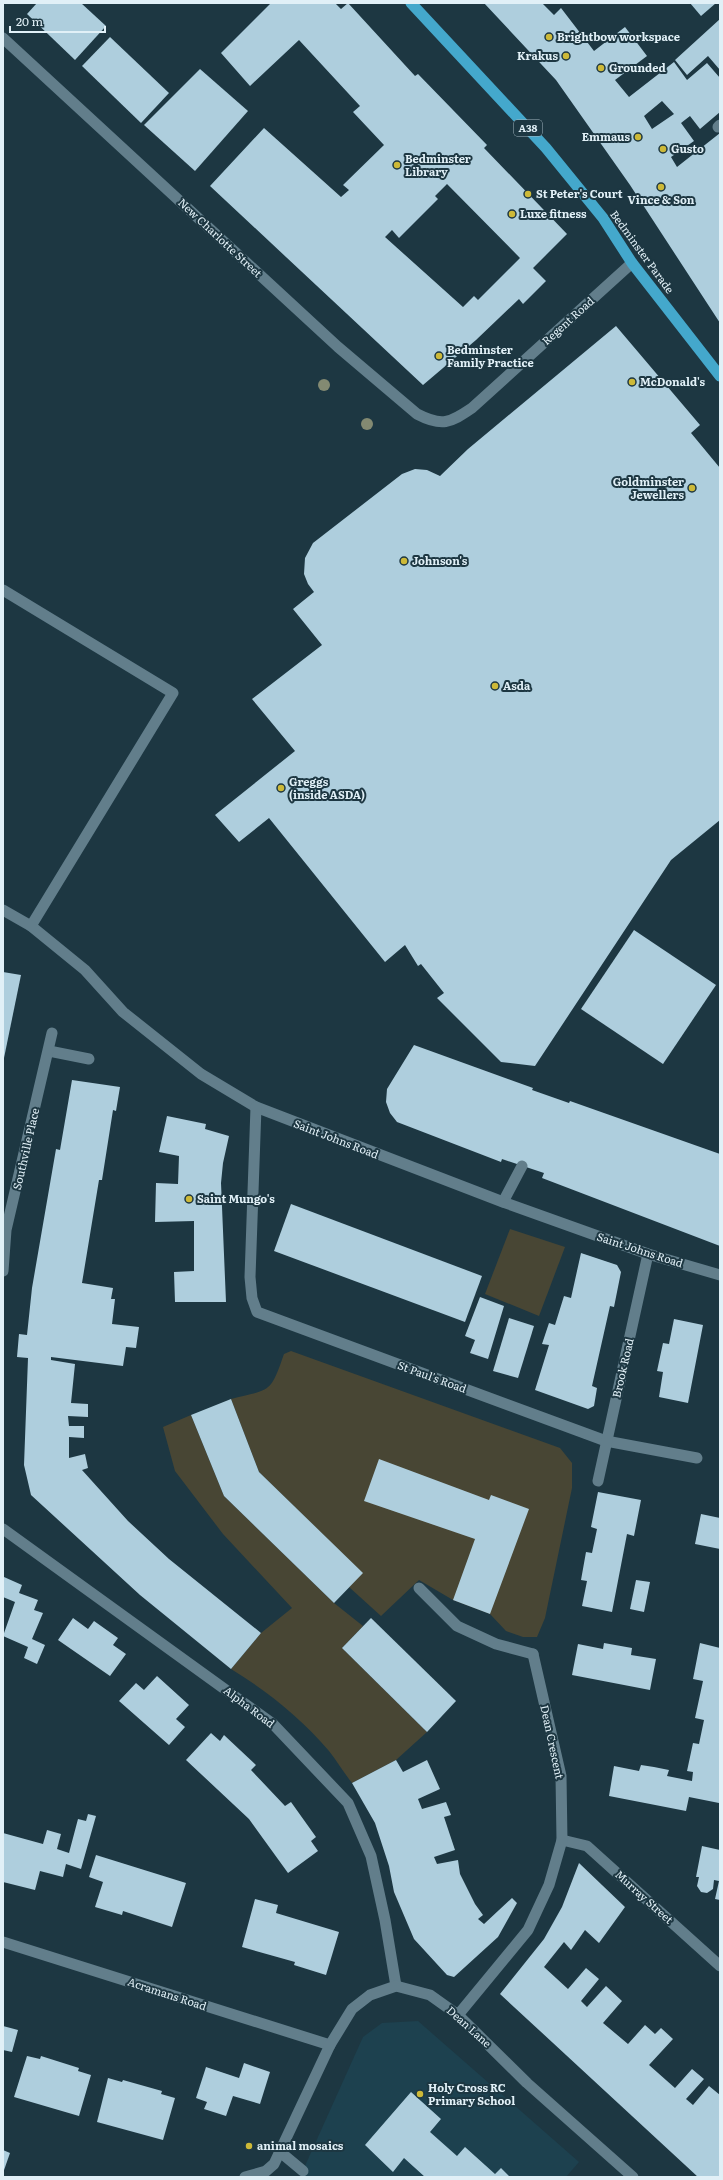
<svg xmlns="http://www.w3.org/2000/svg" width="723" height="2180" font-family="Literata,serif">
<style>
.built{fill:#1d414f}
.green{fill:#484634}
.building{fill:#aecedd;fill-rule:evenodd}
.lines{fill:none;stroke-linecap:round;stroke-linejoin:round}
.service{stroke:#627e8b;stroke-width:11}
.minor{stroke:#627e8b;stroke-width:11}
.trunk{stroke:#44a8cc;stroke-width:11}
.tree{fill:#838a72}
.poi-dot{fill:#cdb938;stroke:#1d3742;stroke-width:1.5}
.labels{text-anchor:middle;stroke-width:4;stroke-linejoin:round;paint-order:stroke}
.shield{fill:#1d3742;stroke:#a6b8c1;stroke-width:1}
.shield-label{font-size:10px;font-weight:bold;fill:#e1f0f7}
.poi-label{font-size:11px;font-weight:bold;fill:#e1f0f7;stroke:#1d3742;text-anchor:start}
.street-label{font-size:11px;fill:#e1f0f7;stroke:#1d3742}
</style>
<rect width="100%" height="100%" fill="#1d3742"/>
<!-- built -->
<path class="built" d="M418,2021L579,2162L566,2177H300L363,2037L382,2023Z"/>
<!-- green -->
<g class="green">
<path d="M510,1229L565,1247L539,1316L485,1294Z"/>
<path d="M291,1351L560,1448L572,1463V1488L545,1618L537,1637H523L506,1631L490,1614L453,1600L419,1580L381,1616L349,1587L362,1573L259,1472L231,1399C271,1389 270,1394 284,1354Z"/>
<path d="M191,1415L224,1496L334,1603L363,1626L342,1648L427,1732L396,1760L352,1783C344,1773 337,1761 329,1751C301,1718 267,1691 231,1669L261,1633L292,1608L223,1534L175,1471L163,1427Z"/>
</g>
<!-- building -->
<g class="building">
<path d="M37,3H81L106,26L75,60L27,14Z"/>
<path d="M271,3H335L341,9L348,3L415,76L418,74L487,145L484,148L567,234L533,268L546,281L523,304L519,299L476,340L423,385L210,186L264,128L341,197L349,190L343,185L384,145L353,112L360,106L299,40L250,86L221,53ZM447,184L520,258L478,300L474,296L463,307L385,237L392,230L399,238L438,199L435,196Z"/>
<path d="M484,3H542L554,15L561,8L594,51L625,27L647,56L615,80L629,97L674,62L687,80L707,63L720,78V112L700,129L690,116L681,123L694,141L671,157L677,167L720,133V323L630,185L556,80ZM662,101L674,114L652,129L644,116Z"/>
<path d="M690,3H716L701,16Z"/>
<path d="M720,19V70L708,56L687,75L675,60Z"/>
<path d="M110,37L169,93L141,123L82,66Z"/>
<path d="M200,69L248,111L195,171L144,125Z"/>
<path d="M616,326L700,425L691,433L720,468V820L671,860L535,1066L501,1062L437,998L444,993L421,964L418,966L405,945L385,962L269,818L239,842L215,815L295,751L252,699L322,645L293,609L314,592L308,584L304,574L305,558L313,543L402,474L415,469L427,470L440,476L468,449Z"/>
<path d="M634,930L716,985L663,1064L581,1009Z"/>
<path d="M3,972L21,975L4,1058H3Z"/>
<path d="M414,1045L533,1088L532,1090L569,1103L570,1101L720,1154V1246L542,1178L544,1173L502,1159L501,1162L397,1122L390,1113L386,1102L387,1089Z"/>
<path d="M72,1080L120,1087L116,1111L113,1110L102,1180H99L82,1283L113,1288L111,1299H115L112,1324L139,1327L136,1348L126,1347L123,1366L51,1357V1360L75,1364L71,1403L88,1404V1417L68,1416L69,1426H84V1438L69,1437V1458L85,1454L88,1468L82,1470L128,1521L169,1559L261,1633L231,1669L140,1595L31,1495L24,1465L28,1358L17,1357L19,1334L27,1335L32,1288L56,1149L60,1150Z"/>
<path d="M167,1116L206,1124L205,1129L229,1136L223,1163L221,1183L226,1302H175L174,1272L194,1271V1221L155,1222L156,1183L178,1184L179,1156L159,1152Z"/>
<path d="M291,1204L482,1276L465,1322L274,1251Z"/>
<path d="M581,1253L617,1265L621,1272L614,1307L610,1306L592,1386L597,1388L594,1406L588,1409L535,1390L549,1345L542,1344L549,1323L555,1325L564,1296L571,1298Z"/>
<path d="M480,1297L504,1306L488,1359L470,1353L475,1340L465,1336Z"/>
<path d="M509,1318L534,1326L518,1378L493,1371Z"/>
<path d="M674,1319L703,1325L688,1403L659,1397L663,1372L657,1371L663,1343L669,1344Z"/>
<path d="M231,1399L259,1472L363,1573L334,1603L224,1496L191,1415Z"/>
<path d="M379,1459L489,1500L491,1495L529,1509L490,1614L453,1600L475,1539L364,1501Z"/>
<path d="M598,1492L641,1500L634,1536L627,1534L612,1612L582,1606L587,1581L581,1580L586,1552L592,1553L597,1529L591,1527Z"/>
<path d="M701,1514L720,1518V1549L695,1544Z"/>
<path d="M4,1577L22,1585L19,1593L38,1600L34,1610L43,1613L32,1639L45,1645L37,1664L24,1658L28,1647L3,1636L15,1602L3,1597Z"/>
<path d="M636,1580L650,1582L644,1612L630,1609Z"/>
<path d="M73,1618L88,1629L94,1621L118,1638L113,1645L126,1654L110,1676L58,1640Z"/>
<path d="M371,1618L456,1701L427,1732L342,1648Z"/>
<path d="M604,1643L632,1648L631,1655L656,1659L650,1690L572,1675L578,1644L603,1649Z"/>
<path d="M700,1643L720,1648L719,1803L689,1797L686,1811L609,1796L614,1766L639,1771L641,1765L654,1767L669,1770L667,1776L692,1781L693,1772L687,1771L693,1743L699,1744L704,1720L695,1718L703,1681L693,1679Z"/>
<path d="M157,1676L189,1705L176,1719L185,1727L169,1745L119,1701L136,1683L144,1690Z"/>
<path d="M211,1733L220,1741L224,1735L256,1765L251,1770L285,1806L291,1802L316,1837L311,1841L318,1851L288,1873L249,1819L186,1760Z"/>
<path d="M396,1760L403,1772L427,1760L440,1789L418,1799L422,1809L446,1802L451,1815L444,1817L455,1850L434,1857L437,1864L458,1860L460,1874L475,1904L483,1915L478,1919L484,1924L512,1898L517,1903L498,1937L454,1977L447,1975L414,1939L394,1892L389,1866L375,1823L352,1783Z"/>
<path d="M88,1814L96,1816L81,1869L66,1864L63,1877L40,1871L35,1890L3,1882V1833L43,1844L47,1830L61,1834L57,1849L69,1853L78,1819L86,1821Z"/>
<path d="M702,1846L720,1850V1900L715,1899L719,1881L714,1880L713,1889L707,1893L701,1892L697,1886L699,1877H696Z"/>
<path d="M96,1855L186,1883L172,1927L123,1911L122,1915L95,1907L103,1882L89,1877Z"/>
<path d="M579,1863L625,1907L599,1943L585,1930L571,1950L564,1942L544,1967L568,1989L586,1968L599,1979L581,2001L587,2007L606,1986L622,2001L603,2023L628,2044L645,2025L655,2034L661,2028L673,2039L649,2065L675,2088L692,2069L704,2079L686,2099L693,2105L709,2086L720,2095V2177H698L500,1994L544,1939L562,1907Z"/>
<path d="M255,1899L278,1905L276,1913L339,1932L326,1975L294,1965L295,1962L242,1947Z"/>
<path d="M3,2026L18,2030L12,2052L3,2050Z"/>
<path d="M27,2056L40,2059L41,2056L79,2068L78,2071L91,2075L79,2116L14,2097Z"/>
<path d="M244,2063L270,2072L260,2104L233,2096L226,2116L204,2109L207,2102L196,2098L206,2067L239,2078Z"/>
<path d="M108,2078L122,2082L123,2080L162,2091L161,2094L175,2098L163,2140L97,2122Z"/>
<path d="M411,2092L441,2119L430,2132L457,2156L465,2147L495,2174L501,2168L510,2177H425L404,2158L393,2172L365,2145Z"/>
<path d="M3,2150L10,2153L3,2173Z"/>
</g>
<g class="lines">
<!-- service -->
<g class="service">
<path d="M718,127L720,125"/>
<path d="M3,590L173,693L31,926"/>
<path d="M503,1202L522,1166"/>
<path d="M606,1441L697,1458"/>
<path d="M419,1588L457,1626L496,1644L533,1654"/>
<path d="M279,2151L303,2171"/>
</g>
<!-- minor -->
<g class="minor">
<path d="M3,38L338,347L417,414C442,427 450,423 472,408L632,263"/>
<path d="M3,910L31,926L85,970L123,1012L201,1074L256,1107L503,1202L648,1254L720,1275"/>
<path d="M49,1051L89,1059"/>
<path d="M256,1107L250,1277L252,1298L257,1312L606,1441"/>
<path d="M3,1271L6,1230L52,1033"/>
<path d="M598,1481L648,1254"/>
<path d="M3,1529L273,1724L348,1803L371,1856L385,1920L396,1986"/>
<path d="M562,1840L587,1846L720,1966"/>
<path d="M3,1942L330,2045"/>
<path d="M458,2015L528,1930L549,1885L562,1840L561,1776L533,1654"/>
<path d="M245,2177L266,2171L274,2164L330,2045L352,2009L370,1995L396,1986L430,1995L458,2015L527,2083L633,2177"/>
</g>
<!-- trunk -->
<path class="trunk" d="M411,3L546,148L603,218L632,263L720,376"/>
</g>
<!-- trees -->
<g class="tree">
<circle cx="324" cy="385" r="6"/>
<circle cx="367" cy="424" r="6"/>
</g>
<!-- markers -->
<g class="poi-dot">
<circle cx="549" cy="37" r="4"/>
<circle cx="566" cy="56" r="4"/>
<circle cx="601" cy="68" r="4"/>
<circle cx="638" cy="137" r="4"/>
<circle cx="663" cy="149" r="4"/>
<circle cx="397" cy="165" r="4"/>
<circle cx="661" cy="187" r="4"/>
<circle cx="528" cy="194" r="4"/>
<circle cx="512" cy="214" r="4"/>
<circle cx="439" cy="356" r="4"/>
<circle cx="632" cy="382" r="4"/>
<circle cx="692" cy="488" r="4"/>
<circle cx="404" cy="561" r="4"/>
<circle cx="495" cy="686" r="4"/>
<circle cx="281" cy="788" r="4"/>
<circle cx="189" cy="1199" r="4"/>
<circle cx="420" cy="2094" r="4"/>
<circle cx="249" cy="2146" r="4"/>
</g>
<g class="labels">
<!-- shield labels -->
<rect class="shield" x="514" y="120" width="28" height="16" rx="3"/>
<g class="shield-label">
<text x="528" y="132">A38</text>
</g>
<!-- poi labels -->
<g class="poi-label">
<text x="557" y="41">Brightbow workspace</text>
<text x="558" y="60" text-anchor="end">Krakus</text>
<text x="609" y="72">Grounded</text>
<text x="630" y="141" text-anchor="end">Emmaus</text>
<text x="671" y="153">Gusto</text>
<text x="405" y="163">Bedminster<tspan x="405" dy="13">Library</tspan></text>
<text x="536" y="198">St Peter's Court</text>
<text x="661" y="204" text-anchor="middle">Vince &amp; Son</text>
<text x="520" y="218">Luxe fitness</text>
<text x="447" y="354">Bedminster<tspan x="447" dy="13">Family Practice</tspan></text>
<text x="640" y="386">McDonald's</text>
<text x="684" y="486" text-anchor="end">Goldminster<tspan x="684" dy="13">Jewellers</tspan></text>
<text x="412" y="565">Johnson's</text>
<text x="503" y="690">Asda</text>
<text x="289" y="786">Greggs<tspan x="289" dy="13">(inside ASDA)</tspan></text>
<text x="197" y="1203">Saint Mungo's</text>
<text x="428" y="2092">Holy Cross RC<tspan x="428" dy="13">Primary School</tspan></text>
<text x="257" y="2150">animal mosaics</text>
</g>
<!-- street labels -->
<g class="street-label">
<text transform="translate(220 238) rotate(43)" y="4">New Charlotte Street</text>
<text transform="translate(642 252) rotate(54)" y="4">Bedminster Parade</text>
<text transform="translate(568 321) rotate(-42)" y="4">Regent Road</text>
<text transform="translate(336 1139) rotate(21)" y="4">Saint Johns Road</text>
<text transform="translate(26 1149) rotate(-77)" y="4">Southville Place</text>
<text transform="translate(640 1250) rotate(18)" y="4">Saint Johns Road</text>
<text transform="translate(623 1368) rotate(-77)" y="4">Brook Road</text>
<text transform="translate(432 1377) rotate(20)" y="4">St Paul's Road</text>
<text transform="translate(249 1707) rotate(37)" y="4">Alpha Road</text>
<text transform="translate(552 1742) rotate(78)" y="4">Dean Crescent</text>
<text transform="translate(644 1897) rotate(42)" y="4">Murray Street</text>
<text transform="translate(167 1994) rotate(18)" y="4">Acramans Road</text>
<text transform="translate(469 2027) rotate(42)" y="4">Dean Lane</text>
</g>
</g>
<!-- border -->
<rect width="723" height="2180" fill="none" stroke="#e1f0f7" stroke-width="8"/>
<!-- scale -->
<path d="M10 26v6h95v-6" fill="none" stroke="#e1f0f7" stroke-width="2"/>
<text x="16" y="26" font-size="12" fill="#e1f0f7" stroke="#1d3742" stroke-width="3" paint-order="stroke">20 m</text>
</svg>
